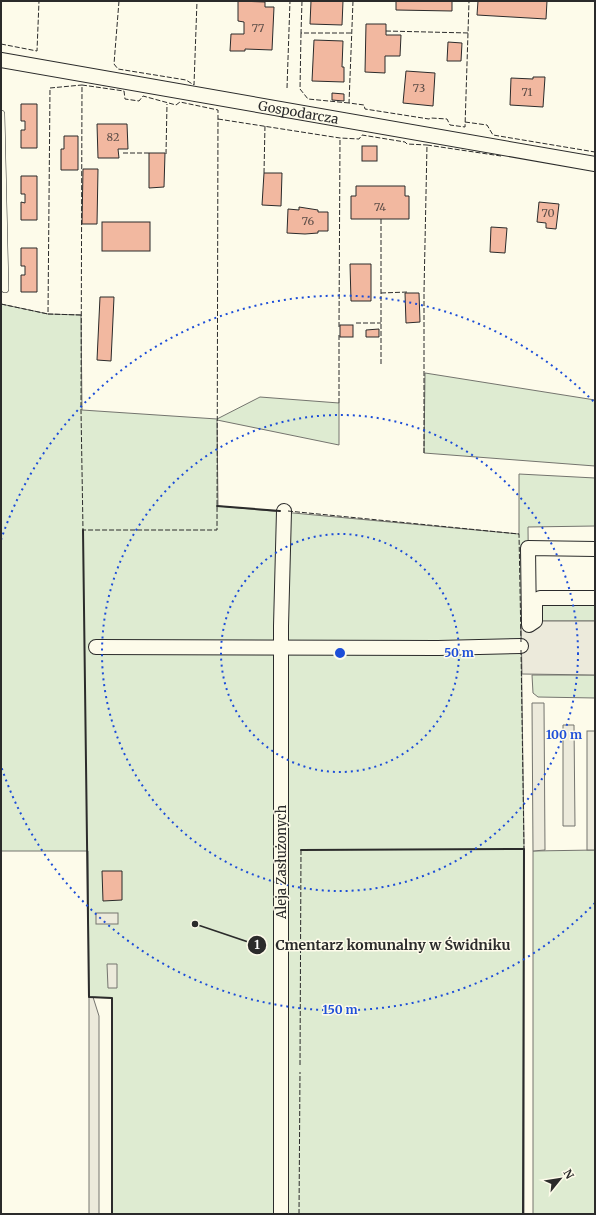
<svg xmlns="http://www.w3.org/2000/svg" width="596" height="1215" font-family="Merriweather,serif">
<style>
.green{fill:#deebd1;stroke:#74746e}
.parking{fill:#eceadb;stroke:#74746e}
.building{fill:#f2b8a0;stroke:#2b2b2b}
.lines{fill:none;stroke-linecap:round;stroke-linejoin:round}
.lane-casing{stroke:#2b2b2b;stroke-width:8}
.street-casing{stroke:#2b2b2b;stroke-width:16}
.lane{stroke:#fdfbea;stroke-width:7}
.street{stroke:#fdfbea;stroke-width:14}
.fence{stroke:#2b2b2b;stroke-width:1;stroke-dasharray:5 2;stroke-linecap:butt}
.wall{stroke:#2b2b2b;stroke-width:2}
.ring{fill:none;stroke:#1d4ed8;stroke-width:2;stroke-dasharray:2 4}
.labels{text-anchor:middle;stroke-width:3;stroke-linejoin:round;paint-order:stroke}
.number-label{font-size:11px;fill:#5d4e48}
.street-label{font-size:13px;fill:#2b2b2b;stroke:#fdfbea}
.centre{fill:#1d4ed8;stroke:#fdfbea;stroke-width:2}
.ring-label{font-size:12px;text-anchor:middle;font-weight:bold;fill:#1d4ed8;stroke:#fdfbea;stroke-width:3;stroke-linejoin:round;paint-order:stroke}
.leader{fill:none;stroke:#2b2b2b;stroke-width:1.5}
.callout-dot{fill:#2b2b2b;stroke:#fdfbea;stroke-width:1.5}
.mark-label{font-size:12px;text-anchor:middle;font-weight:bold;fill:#fff}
.callout-label{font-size:14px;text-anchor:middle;font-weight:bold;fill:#2b2b2b;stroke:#fdfbea;stroke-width:3;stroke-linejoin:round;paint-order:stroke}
</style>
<rect width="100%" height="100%" fill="#fdfbea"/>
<!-- green -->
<g class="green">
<path d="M1,304L48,314L81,315L82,410L217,419L260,397L339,403V445L217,420L218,506L519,534V474L595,478V526L528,527L529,625L521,626L524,840V1214H112V998L89,997L88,851H1Z"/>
<path d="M425,373L595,400V466L424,453Z"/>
<path d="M540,598H595V621H535Z"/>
<path d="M532,675H595V698L538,697L533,693Z"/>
<path d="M595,850V1214H533V851Z"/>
</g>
<!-- parking -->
<g class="parking">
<path d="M535,621H595V675L522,674L521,625H529Z"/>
<path d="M532,703H544L545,850L533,851Z"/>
<path d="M563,725H574L575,826H563Z"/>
<rect x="587" y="731" width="8" height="119"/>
<rect x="96" y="913" width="22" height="11"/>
<path d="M107,964H117V988H108Z"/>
<path d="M89,997H93L99,1016V1214H89Z"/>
</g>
<!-- building -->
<g class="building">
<path d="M238,1L265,2V7H274L272,50L245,49V51H230L231,34H244V22L238,21Z"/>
<path d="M311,1H343L342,25L310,24Z"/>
<path d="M396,1H452V11L396,10Z"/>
<path d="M478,1H547L546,19L477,15Z"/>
<path d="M366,24H386V35H401L400,56H385V73L365,72Z"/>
<path d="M314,40L343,41L342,67H344V82L312,81Z"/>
<path d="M448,42L462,43L461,61H447Z"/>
<path d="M406,71L435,73L433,106L403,103Z"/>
<path d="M533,77H545L543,107L510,105L511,78L533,79Z"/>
<path d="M332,93L344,94V101L332,100Z"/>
<path d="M21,104H37V148H21V130H25V121H21Z"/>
<path d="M97,124H127L128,149H118L119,158H98Z"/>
<path d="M64,136H78V170H61V149H64Z"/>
<rect x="362" y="146" width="15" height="15"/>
<path d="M149,153H165L164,187L149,188Z"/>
<path d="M83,169H98L97,224H82Z"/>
<path d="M264,173H282L281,206L262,205Z"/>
<path d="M21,176H37V220H21V202L25,203V194H21Z"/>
<path d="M356,186H405V196H409V219H351V196H356Z"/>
<path d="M539,202L559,204L556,229L546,228V223L537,222Z"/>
<path d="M299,207L318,210V212H328V231H318V233L305,234L287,233L288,209L299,210Z"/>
<rect x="102" y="222" width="48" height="29"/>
<path d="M491,227L507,228L505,253L490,252Z"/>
<path d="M21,248H37V292H21V275H25V266H21Z"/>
<path d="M350,264H371V301H351Z"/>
<path d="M405,293H419L420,322L406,323Z"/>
<path d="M100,297H114L111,361L97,360Z"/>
<rect x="340" y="325" width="13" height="12"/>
<path d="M379,329V337H366V330Z"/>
<path d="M102,871H122V900L103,901Z"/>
</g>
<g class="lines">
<defs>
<path id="lane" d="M1,114L5,289"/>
<g id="street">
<path id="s1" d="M1,60L595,164"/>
<path d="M595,549L528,548L529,625L535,621V602L540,598H595"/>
<path d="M96,647L438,648L521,646"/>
<path d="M281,1214V626L284,511"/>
</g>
</defs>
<!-- lane casing -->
<use href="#lane" class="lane-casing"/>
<!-- street casing -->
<use href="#street" class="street-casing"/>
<!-- lane -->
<use href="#lane" class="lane"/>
<!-- street -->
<use href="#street" class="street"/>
<!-- fence -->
<g class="fence">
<path d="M119,1L114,64L118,69L186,80L194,85L197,1"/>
<path d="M302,1L301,33H352"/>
<path d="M353,1L349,103L364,105L365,109L429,119L431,118L447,119L450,125L465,127L469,1"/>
<path d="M386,31L469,33"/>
<path d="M301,33L300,89L308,99L349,103"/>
<path d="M1,44L37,51L39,1"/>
<path d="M82,85L124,91L125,99L139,101L143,96L176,105L180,102L218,110L217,530H83L81,410Z"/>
<path d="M287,88L290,1"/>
<path d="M218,119L340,138L359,139L362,135L405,142L407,144L427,145"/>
<path d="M465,122L487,125L493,135L595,152"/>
<path d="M123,153H149"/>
<path d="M166,154L167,104"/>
<path d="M264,173L265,125"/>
<path d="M381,219V365"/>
<path d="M381,293L408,292"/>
<path d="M1,304L48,314"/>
<path d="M81,315L48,314L50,88L82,85"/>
<path d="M356,323H381"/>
<path d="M339,327L340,138"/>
<path d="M339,403V333"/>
<path d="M424,453V292L427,145L501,156"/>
<path d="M288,511L519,534L521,642"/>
<path d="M521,650L524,849"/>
<path d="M300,1065L301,850"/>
<path d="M299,1214L300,1072"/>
</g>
<!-- wall -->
<g class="wall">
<path d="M217,506L280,511"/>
<path d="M83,530L89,997L112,998V1214"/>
<path d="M301,850L524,849L523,1214"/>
</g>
</g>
<!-- distance rings -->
<g class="ring">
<circle cx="340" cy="653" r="119"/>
<circle cx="340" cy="653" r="238"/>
<path d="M595 903A357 357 0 0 1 1 766M1 540A357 357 0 0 1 595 403"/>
</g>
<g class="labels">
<!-- number labels -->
<g class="number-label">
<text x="258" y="32">77</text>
<text x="419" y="92">73</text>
<text x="527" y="96">71</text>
<text x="113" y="141">82</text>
<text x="380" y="211">74</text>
<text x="548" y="217">70</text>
<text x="308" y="225">76</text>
</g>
<!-- street labels -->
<g class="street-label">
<text dy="5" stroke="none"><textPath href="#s1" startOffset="302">Gospodarcza</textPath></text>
<text transform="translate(281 862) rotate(-90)" y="5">Aleja Zasłużonych</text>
</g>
</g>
<circle cx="340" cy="653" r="6" class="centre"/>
<g class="ring-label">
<text x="459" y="657">50 m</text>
<text x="564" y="739">100 m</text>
<text x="340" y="1014">150 m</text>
</g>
<!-- callouts -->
<path class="leader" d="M195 924L257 945"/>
<g class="callout-dot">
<circle cx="195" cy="924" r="4"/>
<circle cx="257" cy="945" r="10"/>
</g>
<g class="mark-label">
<text x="257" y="949">1</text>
</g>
<g class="callout-label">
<text x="393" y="950">Cmentarz komunalny w Świdniku</text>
</g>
<!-- border -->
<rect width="596" height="1215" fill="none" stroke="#2b2b2b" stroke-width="4"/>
<!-- north arrow -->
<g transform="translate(560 1179) rotate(60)" stroke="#fdfbea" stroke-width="3" paint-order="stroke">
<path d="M0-3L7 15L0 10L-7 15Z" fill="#2b2b2b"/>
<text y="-6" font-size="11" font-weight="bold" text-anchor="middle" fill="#2b2b2b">N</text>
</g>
</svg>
